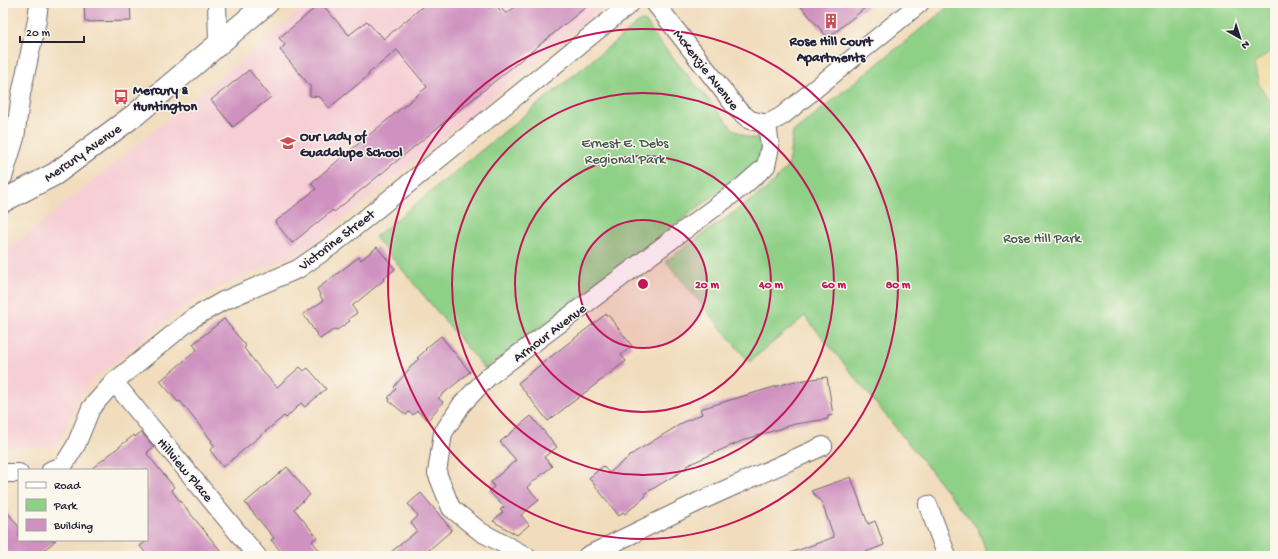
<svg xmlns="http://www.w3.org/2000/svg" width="1278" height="559" font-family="'Gochi Hand',sans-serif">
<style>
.built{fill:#f6cfd5}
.green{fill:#8fd087;stroke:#587961}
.sand{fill:#eeda9e;stroke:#887e6c}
.building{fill:#cf92c0}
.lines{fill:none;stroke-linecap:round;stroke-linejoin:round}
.minor-casing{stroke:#6a6368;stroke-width:20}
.tertiary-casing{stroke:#6a6368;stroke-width:24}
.minor{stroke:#fff;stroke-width:18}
.tertiary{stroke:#fff;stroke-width:22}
.ring{fill:none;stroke:#c2185b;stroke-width:2}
.labels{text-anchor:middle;stroke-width:3;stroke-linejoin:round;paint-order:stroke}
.poi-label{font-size:14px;font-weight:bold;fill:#22223b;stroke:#fbf7ec;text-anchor:start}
.street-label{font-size:14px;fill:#22223b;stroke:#fbf7ec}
.park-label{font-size:14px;fill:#435652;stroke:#fbf7ec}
.centre{fill:#c2185b;stroke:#fbf7ec;stroke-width:2}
.ring-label{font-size:12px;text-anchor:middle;font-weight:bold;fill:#c2185b;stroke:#fbf7ec;stroke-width:3;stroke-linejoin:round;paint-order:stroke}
</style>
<rect width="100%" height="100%" fill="#fbf7ec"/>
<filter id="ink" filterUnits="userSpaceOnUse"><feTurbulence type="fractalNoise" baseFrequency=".025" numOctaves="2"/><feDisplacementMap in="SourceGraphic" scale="8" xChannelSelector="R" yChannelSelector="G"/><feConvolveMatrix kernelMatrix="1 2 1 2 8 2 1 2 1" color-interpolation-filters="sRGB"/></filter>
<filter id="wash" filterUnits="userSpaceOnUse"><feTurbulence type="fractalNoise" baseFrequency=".012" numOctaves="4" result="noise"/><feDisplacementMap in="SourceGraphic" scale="16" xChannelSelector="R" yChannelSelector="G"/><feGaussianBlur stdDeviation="0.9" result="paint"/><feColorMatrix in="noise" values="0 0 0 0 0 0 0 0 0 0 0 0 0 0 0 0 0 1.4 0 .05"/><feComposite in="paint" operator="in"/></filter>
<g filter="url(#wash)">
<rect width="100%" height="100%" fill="#f1ddbd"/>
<!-- built -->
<path class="built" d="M310,3H605L604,6L318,240L300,252L194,299L93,380L79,396L57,447H3V254Z"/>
<!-- green -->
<g class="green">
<path d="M953,3H1275V556H988L978,529L805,316L749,362L666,261L769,187L788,166L793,132Z"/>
<path d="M642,21L646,22L657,39L733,129L747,137L759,139L763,144L759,161L485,369L375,237L638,23Z"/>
</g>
<!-- sand -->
<path class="sand" d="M1275,48V108L1259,85L1254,64Z"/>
<g id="blocks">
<!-- building -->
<g class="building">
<path d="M84,3H130L131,21L85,22Z"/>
<path d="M321,3L349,35L367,21L377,33L378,32L384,39L427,3H485L489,8L495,4L500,10L502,9L506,14L520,3H591L334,212L333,210L292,243L275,222L316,189L311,183L427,87L397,50L368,74L369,75L329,108L320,97L310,96V86L280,50L285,45L279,38Z"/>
<path d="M798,3H871L828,38Z"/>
<path d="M249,70L271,97L233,127L211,100Z"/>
<path d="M377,247L395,269L383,279L384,280L352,306L357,313L348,319L350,321L337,330L335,329L320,339L303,314L323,301L317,289L359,257L361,260Z"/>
<path d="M606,314L607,316L608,315L632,346L621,355L626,361L548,421L518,383L544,362Z"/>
<path d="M224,319L246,346L244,348L262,371L277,387L300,367L304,371L308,368L326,389L305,407L301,403L286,418L284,416L223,467L210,450L215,446L211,442L212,441L180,401L178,402L160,381L197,350L193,344Z"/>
<path d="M441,336L470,372L438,398L443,402L428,420L417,411L413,415L409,412L406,415L389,401L390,399L388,398L396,389L394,387L414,363L419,359L417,358L426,350L425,349Z"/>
<path d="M827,377L833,415L828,416V419L795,424L744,440L723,449L686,466L687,468L644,494L646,496L625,514L623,512L619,516L589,478L603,466L609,473L635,452L684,422L702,414L700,409L791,382Z"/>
<path d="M531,416L557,447L544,457L552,466L527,487L539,500L521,515L529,525L517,535L493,521L503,512L500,510L504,507L489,491L494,487L491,482L516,460L500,442Z"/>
<path d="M141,432L154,447L147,452L148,453L147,454L174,487L171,490L225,556H148L140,546L147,540V470H90L134,435L135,437Z"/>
<path d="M287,467L310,495L294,509L317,537L312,541L324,556H285L271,540L274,538L245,503Z"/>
<path d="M851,477L868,524L875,521L884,545L855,556H788V554L834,537L822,503L811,491Z"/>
<path d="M421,493L452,530L422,556H386L417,531L411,523L418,516L408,504Z"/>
<path d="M3,507L19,527V540H56L37,556H3Z"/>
</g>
</g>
</g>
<g filter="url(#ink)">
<use href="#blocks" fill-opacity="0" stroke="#6a6368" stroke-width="1"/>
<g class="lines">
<defs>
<g id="minor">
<path d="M217,3L218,43"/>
<path d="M655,3L738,110L750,120L767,124"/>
<path d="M767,124L782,116L920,3"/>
<path d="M3,177L15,138L21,94L37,20L39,3"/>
<path d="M114,382L257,556"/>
<path d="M51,470L63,466L76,445L91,408L114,382L193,318L223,301L298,269L334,244L631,3"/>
<path d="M3,473H19"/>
<path d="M928,505L947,556"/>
<path d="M526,556L481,532L451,508L437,473L443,433L462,404L488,377L742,187L766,166L770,147L767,124"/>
<path d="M587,556L698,502L823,446"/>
</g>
<path id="tertiary" d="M3,201L55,174L136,114L267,3"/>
</defs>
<!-- minor casing -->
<use href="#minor" class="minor-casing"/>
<!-- tertiary casing -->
<use href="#tertiary" class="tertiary-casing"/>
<!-- minor -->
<use href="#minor" class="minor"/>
<!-- tertiary -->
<use href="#tertiary" class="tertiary"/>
</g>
</g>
<!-- distance rings -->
<circle cx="643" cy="284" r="64" fill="#c2185b" fill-opacity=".12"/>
<g class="ring">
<circle cx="643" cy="284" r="64"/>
<circle cx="643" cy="284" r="128"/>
<circle cx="643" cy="284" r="191"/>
<circle cx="643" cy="284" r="255"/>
</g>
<!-- icons -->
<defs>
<symbol id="building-bare" viewBox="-9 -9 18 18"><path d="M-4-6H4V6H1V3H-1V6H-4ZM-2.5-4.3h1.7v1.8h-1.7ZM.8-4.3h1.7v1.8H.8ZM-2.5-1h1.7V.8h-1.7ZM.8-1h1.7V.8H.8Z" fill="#d1495b" stroke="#fbf7ec" stroke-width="2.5" paint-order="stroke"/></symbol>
<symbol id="bus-bare" viewBox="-9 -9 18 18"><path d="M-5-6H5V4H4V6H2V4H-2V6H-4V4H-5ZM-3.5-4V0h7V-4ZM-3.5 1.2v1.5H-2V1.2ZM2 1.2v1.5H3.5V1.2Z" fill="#d1495b" stroke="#fbf7ec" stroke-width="2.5" paint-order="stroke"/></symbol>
<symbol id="school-bare" viewBox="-9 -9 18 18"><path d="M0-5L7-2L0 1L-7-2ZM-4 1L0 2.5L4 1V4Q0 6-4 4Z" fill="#d1495b" stroke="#fbf7ec" stroke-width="2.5" paint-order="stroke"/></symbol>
</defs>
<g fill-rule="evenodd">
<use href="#building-bare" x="820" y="10" width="22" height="22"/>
<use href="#bus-bare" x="110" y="86" width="22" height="22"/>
<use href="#school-bare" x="277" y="132" width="22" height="22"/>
</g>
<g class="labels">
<!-- poi labels -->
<g class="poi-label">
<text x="831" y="45" text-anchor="middle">Rose Hill Court<tspan x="831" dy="16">Apartments</tspan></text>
<text x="133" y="94">Mercury &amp;<tspan x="133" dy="16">Huntington</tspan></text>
<text x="300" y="140">Our Lady of<tspan x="300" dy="16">Guadalupe School</tspan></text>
</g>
<!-- street labels -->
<g class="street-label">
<text transform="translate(707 69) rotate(52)" y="5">McKenzie Avenue</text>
<text transform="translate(82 152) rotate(-35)" y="5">Mercury Avenue</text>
<text transform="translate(336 239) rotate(-37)" y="5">Victorine Street</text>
<text transform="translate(549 332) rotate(-37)" y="5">Armour Avenue</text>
<text transform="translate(186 469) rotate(50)" y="5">Hillview Place</text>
</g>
<!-- park labels -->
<g class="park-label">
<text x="625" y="147">Ernest E. Debs<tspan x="625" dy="16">Regional Park</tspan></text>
<text x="1042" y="242">Rose Hill Park</text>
</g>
</g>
<circle cx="643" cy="284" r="6" class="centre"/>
<g class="ring-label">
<text x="707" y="288">20 m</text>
<text x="771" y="288">40 m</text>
<text x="834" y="288">60 m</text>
<text x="898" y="288">80 m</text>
</g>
<!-- margin -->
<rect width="1278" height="559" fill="none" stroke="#fbf7ec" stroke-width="16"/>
<!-- legend -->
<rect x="18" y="469" width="130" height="72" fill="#fbf7ec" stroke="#a4a2a5"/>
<rect x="26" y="482" width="20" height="6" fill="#ffffff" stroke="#a4a2a5"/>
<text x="54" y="489" font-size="12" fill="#22223b">Road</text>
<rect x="26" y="499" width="20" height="12" fill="#8fd087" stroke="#a4a2a5"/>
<text x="54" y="509" font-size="12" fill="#22223b">Park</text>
<rect x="26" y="519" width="20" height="12" fill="#cf92c0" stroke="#a4a2a5"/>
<text x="54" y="529" font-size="12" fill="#22223b">Building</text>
<!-- north arrow -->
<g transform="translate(1240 38) rotate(141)" stroke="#fbf7ec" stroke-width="3" paint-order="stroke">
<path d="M0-3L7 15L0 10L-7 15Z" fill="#22223b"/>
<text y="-6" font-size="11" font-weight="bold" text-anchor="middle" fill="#22223b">N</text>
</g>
<!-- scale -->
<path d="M20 36v6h64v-6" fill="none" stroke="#22223b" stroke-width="2"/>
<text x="26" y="36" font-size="12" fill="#22223b" stroke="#fbf7ec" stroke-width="3" paint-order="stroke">20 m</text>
</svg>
